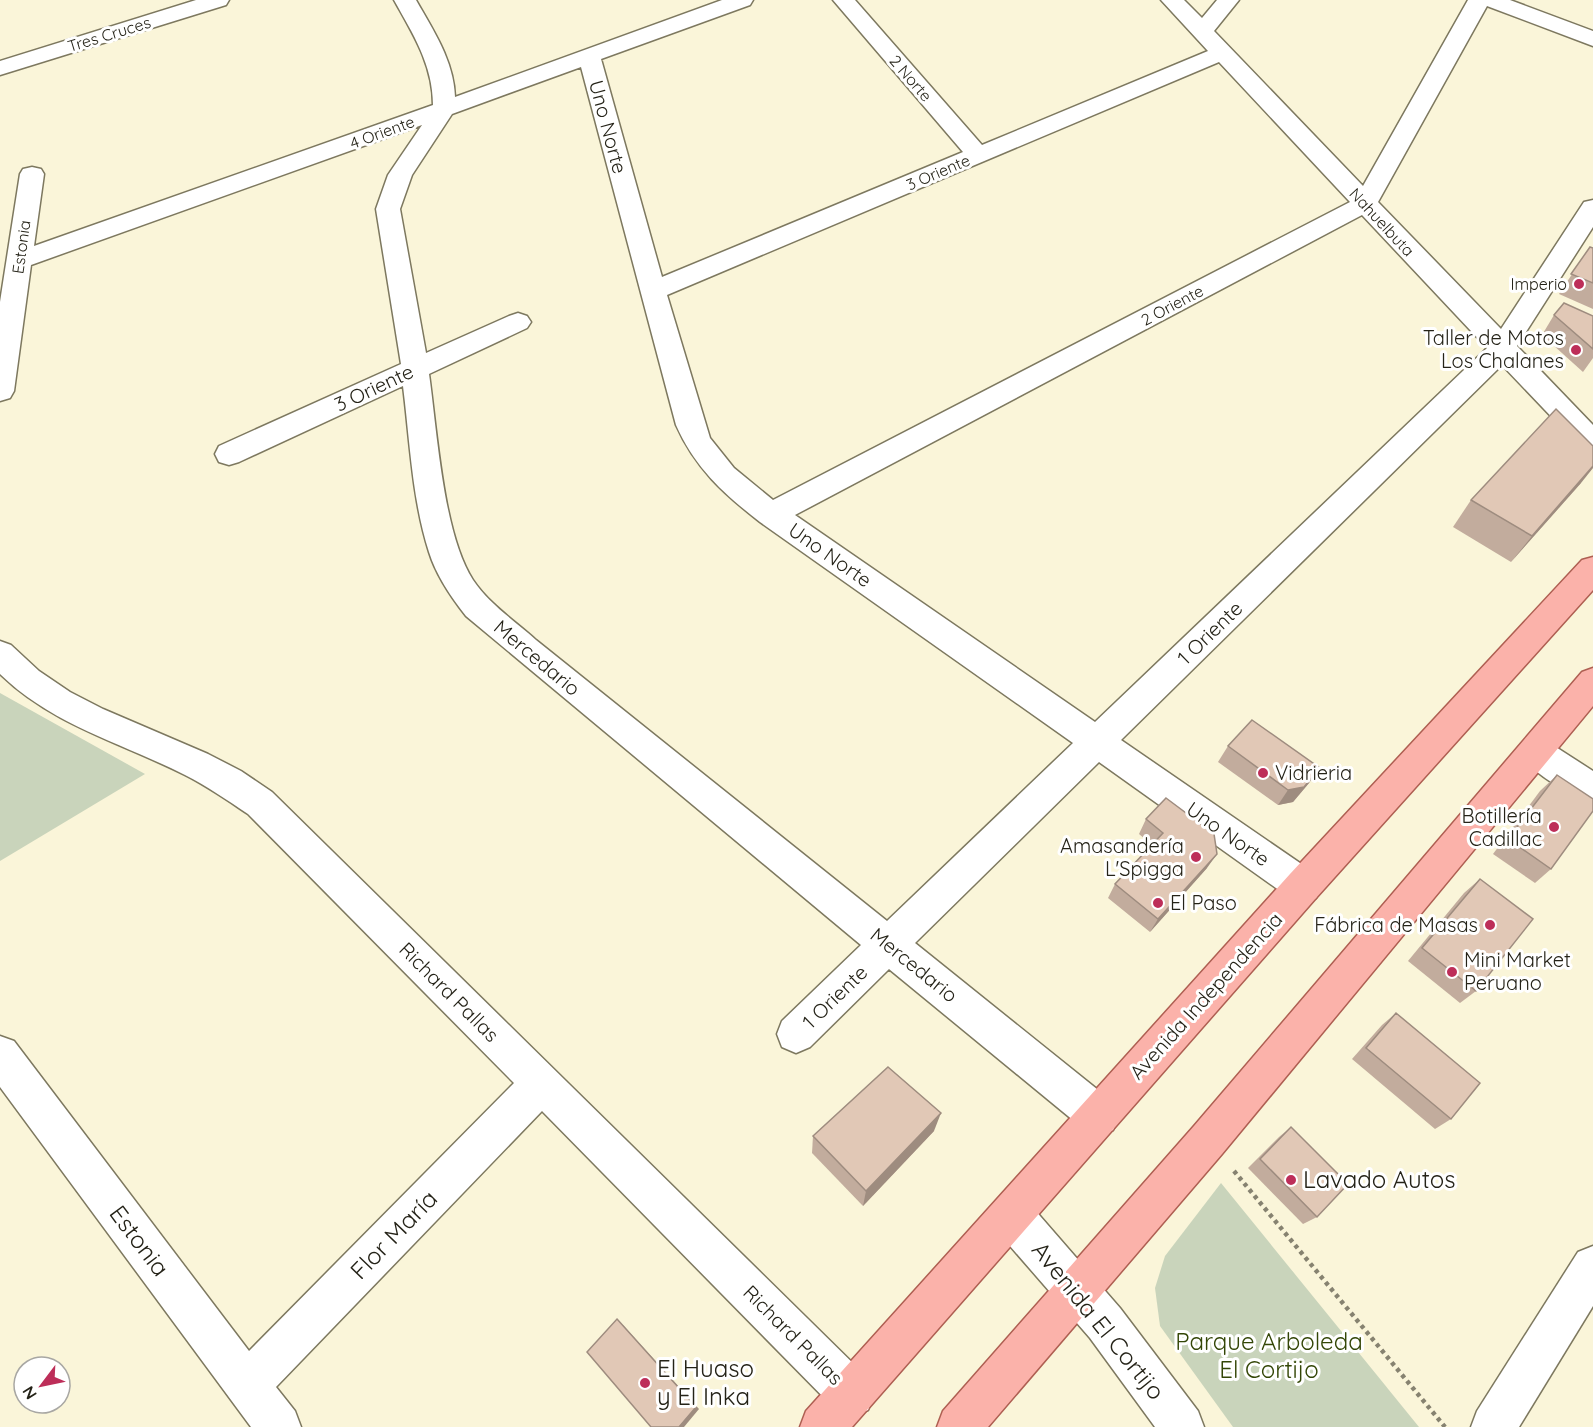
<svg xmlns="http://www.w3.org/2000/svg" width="1593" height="1427" font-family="Quicksand,sans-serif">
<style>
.green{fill:#c9d4bb}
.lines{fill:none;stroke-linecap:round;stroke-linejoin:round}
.minor-casing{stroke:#7d785f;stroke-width:3}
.major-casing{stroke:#ae5f52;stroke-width:3}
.path{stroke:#868270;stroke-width:4.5;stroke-dasharray:4 4;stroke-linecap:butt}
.minor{fill:#fff;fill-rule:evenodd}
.major{fill:#fbb2aa;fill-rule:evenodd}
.wall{fill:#c2ac9d}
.shaded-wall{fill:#9e8c7f}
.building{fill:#e1c8b6;stroke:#9e8c7f;stroke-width:1.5}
.poi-dot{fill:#bd2e59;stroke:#fff;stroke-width:2}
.labels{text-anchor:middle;stroke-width:6;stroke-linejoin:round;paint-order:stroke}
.far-street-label{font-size:16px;fill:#252318;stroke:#fff}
.far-poi-label{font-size:16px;fill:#252318;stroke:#fff;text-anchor:end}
.street-label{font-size:20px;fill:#252318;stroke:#fff}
.poi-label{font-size:20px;fill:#252318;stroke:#fff;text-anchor:end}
.near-poi-label{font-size:24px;fill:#252318;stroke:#fff;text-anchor:start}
.near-street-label{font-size:24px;fill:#252318;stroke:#fff}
.near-park-label{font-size:24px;fill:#334606;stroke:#fff}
</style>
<rect width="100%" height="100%" fill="#faf5d9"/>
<!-- green -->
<g class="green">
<path d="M0,693L145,774L0,861Z"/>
<path d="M1221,1183L1419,1427H1233L1160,1326L1155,1288L1165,1256Z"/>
</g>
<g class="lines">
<defs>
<g id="minor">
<path d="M196,0H229L226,5L0,75V61Z"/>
<path d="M394,0H416C433,30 454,61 455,97L722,0H753L750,5L601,59L662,277L963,152L833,0H855L982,145L1208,51L1161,0H1184L1202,18L1217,0H1239L1214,31L1363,186L1468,0H1510L1593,31V46L1487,6L1378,202L1501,329L1584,202L1593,200V227L1517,346L1593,425V453L1583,450L1502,365L1121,740L1316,874L1321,886L1316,898L1303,903L1290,898L1099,762L915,943L1113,1102L1119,1116L1113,1130L1099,1136L1085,1130L889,969L810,1047L796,1053L782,1047L777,1034L782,1021L861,945L466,616C451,597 436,575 429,552C412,499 410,441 403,386L239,462L229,465L219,462L215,454L219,446L401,364L376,209L388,175L422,125L31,265L14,391L10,398L0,401V302L20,174L23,169L32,167L41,169L44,174L34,246L433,105C433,65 413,34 394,0ZM1219,62L1350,202L773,500L734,468L710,438L667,295ZM581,67L676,425C695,468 724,494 760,522L1073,743L887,921L536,640C515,621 489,604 473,580C443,534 437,430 429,374L527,328L531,322L527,316L518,313L509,316L426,353L400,209L412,175L452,114ZM1362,215L1487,348L1095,722L795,515Z"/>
<path d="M0,641L11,645L39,671L70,692L103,709L208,754L241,771L272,792L868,1378L874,1394L868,1410L852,1416L836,1410L542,1111L276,1387L295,1411L301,1427H251L0,1087V1036L14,1041L249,1351L514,1083L248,814C227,800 207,786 185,775C122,743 52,725 0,674Z"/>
<path d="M1536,737L1548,742L1593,771V804C1573,797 1528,771 1519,752L1524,742Z"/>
<path d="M1012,1195L1027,1201L1120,1308L1198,1411L1204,1427H1155L1090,1338L997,1231L991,1216L997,1201Z"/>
<path d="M1593,1246V1306L1519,1427H1471L1477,1411L1578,1252Z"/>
</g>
<g id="major">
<path d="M1593,557V590L1316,898L852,1427H800L806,1411L1290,874L1582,560Z"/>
<path d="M1593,668V706L1222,1154L988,1427H937L943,1411L1194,1126L1582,672Z"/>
</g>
</defs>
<!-- minor casing -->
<use href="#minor" class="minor-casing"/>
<!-- major casing -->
<use href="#major" class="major-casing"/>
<!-- path -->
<path class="path" d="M1234,1171L1445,1427"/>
<!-- minor -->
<use href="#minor" class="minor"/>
<!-- major -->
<use href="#major" class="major"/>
</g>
<!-- wall -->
<g class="wall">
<path d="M1590,247L1593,248V309L1559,294Z"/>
<path d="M1554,315L1593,316V358L1583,372L1542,335Z"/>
<path d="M1581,483L1511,562L1453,527L1471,500Z"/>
<path d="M1228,746L1309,783L1293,802L1278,805L1218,762Z"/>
<path d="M1557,775L1551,869L1535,883L1493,854L1540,791Z"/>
<path d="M1146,819L1207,868L1150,932L1108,898L1115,884L1152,845L1139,834Z"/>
<path d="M1480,879L1476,991L1460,1003L1408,961L1464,893Z"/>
<path d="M1396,1013L1451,1119L1435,1129L1352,1059L1382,1025Z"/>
<path d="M1291,1127L1317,1217L1303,1224L1248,1168L1279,1137Z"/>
<path d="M934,1131L863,1206L812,1153L813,1136Z"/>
</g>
<!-- shaded-wall -->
<g class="shaded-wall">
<path d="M1593,466V468L1581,483L1511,562L1532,536Z"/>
<path d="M1320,768L1309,783L1293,802L1278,805L1288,790Z"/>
<path d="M1217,854L1207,868L1150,932L1158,919Z"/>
<path d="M941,1113L934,1131L863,1206L866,1191Z"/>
<path d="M622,1324L699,1409L684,1427H679Z"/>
</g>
<!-- building -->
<g class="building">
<path d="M1590,247L1593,248V283L1571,274Z"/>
<path d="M1564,303L1593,316V349L1554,315Z"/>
<path d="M1556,409L1593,446V466L1532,536L1471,500Z"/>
<path d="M1252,720L1320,768L1304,787L1288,790L1228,746Z"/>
<path d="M1557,775L1593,799V811L1551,869L1508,839Z"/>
<path d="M1166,798L1214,834L1217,854L1158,919L1115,884L1163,833L1146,819Z"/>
<path d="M1480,879L1533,919L1476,991L1422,948Z"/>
<path d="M1396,1013L1480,1083L1451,1119L1366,1048Z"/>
<path d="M888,1067L941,1113L866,1191L813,1136Z"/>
<path d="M1291,1127L1348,1184L1317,1217L1260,1159Z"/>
<path d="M617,1319L696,1407L679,1427H651L587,1352Z"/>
</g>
<!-- markers -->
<g class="poi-dot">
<circle cx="1579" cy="284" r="6"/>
<circle cx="1576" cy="350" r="6"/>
<circle cx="1263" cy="773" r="6"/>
<circle cx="1554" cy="827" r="6"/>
<circle cx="1196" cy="857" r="6"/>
<circle cx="1158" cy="903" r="6"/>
<circle cx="1490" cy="925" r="6"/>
<circle cx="1452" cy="972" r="6"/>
<circle cx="1291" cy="1180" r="6"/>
<circle cx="645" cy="1383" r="6"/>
</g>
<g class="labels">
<!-- far-street labels -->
<g class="far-street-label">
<text transform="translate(109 34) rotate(-17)" y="6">Tres Cruces</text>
<text transform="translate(911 78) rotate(49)" y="6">2 Norte</text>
<text transform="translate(382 132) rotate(-20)" y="6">4 Oriente</text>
<text transform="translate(938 172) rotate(-23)" y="6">3 Oriente</text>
<text transform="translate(1382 222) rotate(47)" y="6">Nahuelbuta</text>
<text transform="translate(21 247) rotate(-82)" y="6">Estonia</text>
<text transform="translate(1172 305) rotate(-28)" y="6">2 Oriente</text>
</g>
<!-- far-poi labels -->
<g class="far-poi-label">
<text x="1567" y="290">Imperio</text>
</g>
<!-- street labels -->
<g class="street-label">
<text transform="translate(608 127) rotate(75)" y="7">Uno Norte</text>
<text transform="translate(374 388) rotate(-25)" y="7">3 Oriente</text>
<text transform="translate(830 555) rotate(35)" y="7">Uno Norte</text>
<text transform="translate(1210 633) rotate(-44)" y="7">1 Oriente</text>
<text transform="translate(537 658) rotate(40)" y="7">Mercedario</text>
<text transform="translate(1228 834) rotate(35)" y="7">Uno Norte</text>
<text transform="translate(914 965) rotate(39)" y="7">Mercedario</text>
<text transform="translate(449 992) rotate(45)" y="7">Richard Pallas</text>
<text transform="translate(1206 996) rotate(-48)" y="7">Avenida Independencia</text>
<text transform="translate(835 997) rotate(-44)" y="7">1 Oriente</text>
<text transform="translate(793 1335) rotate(45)" y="7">Richard Pallas</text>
</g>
<!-- poi labels -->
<g class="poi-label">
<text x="1564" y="345">Taller de Motos<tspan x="1564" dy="23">Los Chalanes</tspan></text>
<text x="1275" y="780" text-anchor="start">Vidrieria</text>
<text x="1542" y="823">Botillería<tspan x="1542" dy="23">Cadillac</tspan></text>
<text x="1184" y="853">Amasandería<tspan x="1184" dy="23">L'Spigga</tspan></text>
<text x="1170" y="910" text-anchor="start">El Paso</text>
<text x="1478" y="932">Fábrica de Masas</text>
<text x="1464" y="967" text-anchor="start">Mini Market<tspan x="1464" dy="23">Peruano</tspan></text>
</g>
<!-- near-poi labels -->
<g class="near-poi-label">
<text x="1303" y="1188">Lavado Autos</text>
<text x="657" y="1377">El Huaso<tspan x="657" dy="28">y El Inka</tspan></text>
</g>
<!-- near-street labels -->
<g class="near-street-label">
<text transform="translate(394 1235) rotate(-46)" y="8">Flor María</text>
<text transform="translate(139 1241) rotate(53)" y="8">Estonia</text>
<text transform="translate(1098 1321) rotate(51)" y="8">Avenida El Cortijo</text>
</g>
<!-- near-park labels -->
<g class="near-park-label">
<text x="1269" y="1350">Parque Arboleda<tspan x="1269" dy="28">El Cortijo</tspan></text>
</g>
</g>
<!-- north arrow -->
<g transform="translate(42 1385) rotate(238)"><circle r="28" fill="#ffffff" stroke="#a8a7a3" stroke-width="1.5"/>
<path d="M0-4.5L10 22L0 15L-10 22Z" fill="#bd2e59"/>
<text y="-9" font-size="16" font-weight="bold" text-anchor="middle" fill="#252318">N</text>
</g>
</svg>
